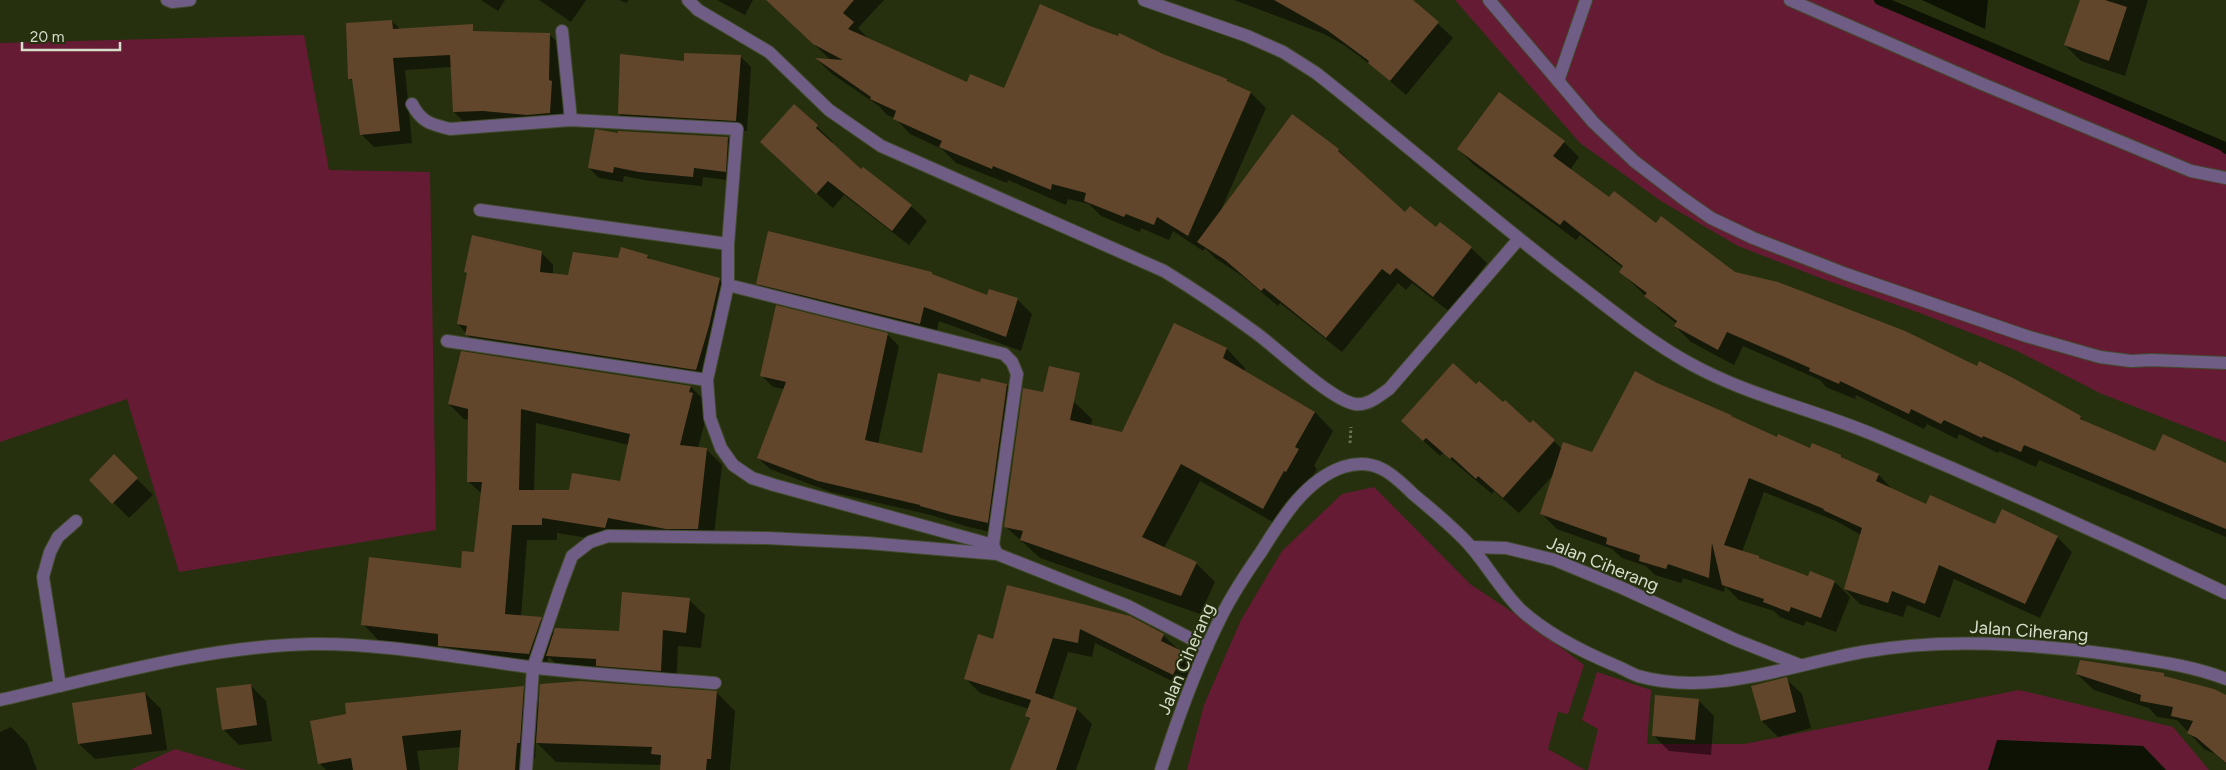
<svg xmlns="http://www.w3.org/2000/svg" width="2226" height="770" font-family="Figtree,sans-serif">
<style>
.green{fill:#661b34}
.water{fill:#0d1204}
.shadow{fill:#0007;fill-rule:evenodd}
.lines{fill:none;stroke-linecap:round;stroke-linejoin:round}
.stream{stroke:#0d1204;stroke-width:10}
.building{fill:#62462b;fill-rule:evenodd}
.minor-casing{stroke:#424c2d;stroke-width:14}
.tertiary-casing{stroke:#424c2d;stroke-width:14}
.path{stroke:#6b7358;stroke-width:3;stroke-dasharray:2.5 2.5;stroke-linecap:butt}
.minor{stroke:#6f5d86;stroke-width:12}
.tertiary{stroke:#6f5d86;stroke-width:12}
.labels{text-anchor:middle;stroke-width:4;stroke-linejoin:round;paint-order:stroke}
.street-label{font-size:18px;fill:#d6ddca;stroke:#26300f}
</style>
<rect width="100%" height="100%" fill="#26300f"/>
<!-- green -->
<g class="green">
<path d="M1455,0H1879L2223,146L2226,149V442L2102,394L2015,350L1920,313L1823,279L1738,246L1661,201L1580,143Z"/>
<path d="M304,35L329,170L430,172L436,530L179,572L127,399L0,442V43Z"/>
<path d="M1374,487L1470,584L1530,624L1584,665L1568,714L1558,712L1548,749L1585,770H1187L1204,705L1241,620L1282,551L1342,494Z"/>
<path d="M1597,672L1651,690L1647,744H1744L2019,690L2173,727L2209,770H2166L2143,746L1998,740L1988,770H1588L1598,729L1582,720Z"/>
<path d="M175,749L246,770H130Z"/>
</g>
<!-- water -->
<g class="water">
<path d="M1922,0H1988L1985,29Z"/>
<path d="M1997,740L2143,746L2166,770H1988Z"/>
</g>
<!-- shadow -->
<g class="shadow">
<path d="M481,0H505L498,11Z"/>
<path d="M539,0H586L571,22Z"/>
<path d="M619,0H628L627,3Z"/>
<path d="M717,0H753L745,15Z"/>
<path d="M766,0H884L858,28L868,38L968,83L1005,89L1090,28L1227,80L1231,84L1251,93L1266,108L1221,210L1338,150L1405,214L1471,248L1487,263L1450,312L1412,283L1406,290L1398,283L1342,352L1280,303L1278,306L1242,276L1215,258L1205,248L1203,251L1173,231L1169,240L1141,228L1140,232L1101,216L1089,204L1068,199L1066,205L1008,180L1007,183L956,163L942,149L910,134L895,118L887,115L879,106L832,74L818,60H831Z"/>
<path d="M1234,0H1413L1453,38L1406,95L1375,68L1344,45L1324,34Z"/>
<path d="M2081,0H2148L2125,76L2081,61L2065,45Z"/>
<path d="M392,21L401,30L550,35L562,47L561,92L564,94L562,125L466,124L454,112L452,67L405,70L412,143L374,147L361,134L353,82L349,78Z"/>
<path d="M740,56L751,67L747,131L630,125L619,114L685,62Z"/>
<path d="M794,105L833,142L831,144L862,171L911,206L927,221L909,245L844,195L833,208L777,158Z"/>
<path d="M619,134L728,138L738,148L735,181L703,177L702,186L650,181L624,176L623,182L599,178L589,168Z"/>
<path d="M1564,142L1579,157L1570,170L1609,199L1734,273L2080,417L2086,423L2156,453L2226,464V537L2039,460L2036,467L1999,451L1998,453L1959,434L1957,439L1927,424L1924,429L1856,395L1855,399L1826,387L1820,380L1743,346L1734,365L1691,342L1675,326L1677,324L1662,312L1621,272L1623,268L1580,235L1576,240L1474,165L1458,149Z"/>
<path d="M541,252L553,265V275L569,277L619,259L647,256L652,261L719,279L731,291L708,382L478,347L458,324L468,274L465,272Z"/>
<path d="M931,273L935,277L988,297L1017,299L1032,314L1021,351L939,321L935,338L772,298L757,283Z"/>
<path d="M777,307L888,335L899,346L878,444L922,455L1007,385L1018,397L999,534L965,526L931,515L831,492L770,469L758,458L784,389L773,387L762,376Z"/>
<path d="M1175,324L1227,349L1245,368L1244,371L1315,412L1333,431L1314,466L1317,469L1305,490L1282,527L1200,481L1164,548L1196,563L1215,582L1200,614L1040,558L1005,526L1073,401L1092,419L1091,426L1123,433Z"/>
<path d="M1476,386L1530,424L1533,421L1562,449L1593,453L1734,419L1778,439L1841,456L1845,460L1879,475L1894,491L1926,505L1995,526L2057,537L2072,552L2040,618L1954,579L1940,618L1907,605L1903,617L1860,604L1845,589L1861,535L1836,521L1764,492L1742,552L1809,578L1810,573L1835,582L1850,597L1836,632L1806,621L1804,626L1780,617L1774,611L1739,600L1725,586L1724,592L1683,578L1681,583L1655,575L1646,566L1622,558L1612,549L1557,529L1542,514L1554,474L1519,513L1494,491L1492,494L1443,453L1440,456L1418,436Z"/>
<path d="M691,387L706,402L708,410L698,448L706,449L722,465L713,544H682L623,533L620,543L557,533V540H527L521,617L541,619L555,633L620,632L689,600L705,615L701,648L678,646L676,686L563,671L549,657L544,669L454,661L441,647L378,640L363,624L462,570L475,553L482,494L468,481L469,420L464,419L449,404ZM536,423L629,445L621,482L570,492H534Z"/>
<path d="M114,456L153,495L129,518L91,480Z"/>
<path d="M1008,587L1163,635L1198,668L1188,689L1095,643L1092,657L1068,652L1052,701L1077,709L1092,724L1076,770H1012L1030,720L1027,716L1029,709L980,693L965,678L994,641Z"/>
<path d="M2077,674H2163L2167,678L2226,696V764L2215,754L2204,749L2177,720L2157,717L2149,708L2094,690Z"/>
<path d="M1786,679L1802,694L1811,728L1778,737L1762,721L1753,687Z"/>
<path d="M250,685L266,701L272,741L239,745L223,729Z"/>
<path d="M523,687L540,704L716,692L735,711L730,770H662V765L556,762L536,742L535,758H532L531,770H459L461,747L417,751L420,770H326L320,764Z"/>
<path d="M145,693L161,709L167,750L95,759L79,744Z"/>
<path d="M1698,700L1714,716L1711,755L1669,751L1653,735Z"/>
<path d="M11,727L27,743L37,770H0V732Z"/>
</g>
<g class="lines">
<!-- stream -->
<path class="stream" d="M1879,0L2223,146L2226,149"/>
</g>
<!-- building -->
<g class="building">
<path d="M766,0H854L843,13L854,22L848,29L967,82L970,74L1004,88L1040,4L1090,26L1118,36L1119,33L1163,54L1227,79V81L1251,92L1188,236L1157,217L1154,225L1126,214L1124,217L1084,201L1086,193L1052,184L1051,190L993,166L992,169L939,147L942,141L893,119L896,111L870,99L871,97L815,58L843,60L813,44Z"/>
<path d="M1274,0H1413L1439,22L1390,81L1368,63L1369,61L1327,30Z"/>
<path d="M2080,0H2105L2127,7L2109,61L2064,45Z"/>
<path d="M392,20L393,29L473,24V31L550,33L549,80L552,81L550,113L527,115L483,111L453,112L450,55L393,58L400,131L360,135L352,79H348L346,23Z"/>
<path d="M684,53L741,55L736,121L618,114L620,54L684,61Z"/>
<path d="M1499,92L1565,141L1553,156L1609,197L1614,191L1656,223L1661,216L1735,272L1778,282L1905,331L1977,366L1979,361L2013,378L2081,416L2080,419L2155,451L2163,434L2226,463V529L2024,445L2021,452L1983,436L1982,438L1944,420L1941,424L1911,409L1909,414L1840,381L1839,384L1809,371L1810,368L1727,332L1718,350L1674,326L1677,321L1644,296L1647,293L1619,272L1623,266L1564,220L1560,225L1457,149Z"/>
<path d="M794,104L818,125L816,128L861,169L863,167L912,205L892,231L828,181L816,194L760,142Z"/>
<path d="M1292,114L1339,149L1338,151L1405,212L1410,206L1436,227L1440,222L1472,247L1433,297L1396,268L1390,275L1382,269L1326,338L1264,288L1261,291L1225,260L1197,242Z"/>
<path d="M595,129L618,133V131L728,137L726,172L694,168L693,177L639,172L614,167L613,173L588,168Z"/>
<path d="M768,231L932,272V274L987,295L989,289L1018,298L1006,337L924,307L920,324L756,284Z"/>
<path d="M472,235L542,251L540,272L568,275L573,252L618,258L621,247L648,255L647,258L720,278L709,326L696,370L465,335L467,326L457,324L467,273L464,272Z"/>
<path d="M776,305L888,333L865,440L922,453L938,373L980,382L981,378L1007,384L988,523L952,515L920,506V505L818,481L757,458L786,382L760,376Z"/>
<path d="M1174,323L1227,348L1223,358L1315,412L1295,447L1299,449L1286,472L1284,471L1263,509L1181,464L1142,537L1197,562L1181,596L1020,540L1023,531L1004,527L1023,388L1043,392L1049,366L1080,373L1070,420L1122,432Z"/>
<path d="M461,351L691,386L689,392L693,393L680,445L707,448L698,529H666L608,518L605,528L542,518V525H512L505,614L542,617L529,654L438,646V634L361,625L369,557L461,568L462,551L474,552L482,482H467L468,409L448,404ZM521,409L630,434L620,481L572,473L569,490H519Z"/>
<path d="M1453,363L1476,384L1479,381L1503,402L1505,400L1530,423L1533,420L1555,440L1503,498L1478,476L1476,479L1452,457L1450,459L1426,438L1423,441L1401,421Z"/>
<path d="M1635,371L1657,383L1731,415V416L1777,437L1778,434L1810,448L1812,443L1841,455V457L1879,474L1876,481L1926,504L1930,495L1995,524L2002,509L2058,536L2025,604L1939,565L1925,604L1892,591L1888,603L1844,589L1862,528L1823,510L1824,509L1749,478L1724,545L1759,556V558L1808,576L1810,571L1835,581L1821,618L1791,607L1789,612L1763,602L1764,599L1722,585L1712,543L1709,578L1668,564L1666,569L1639,561L1640,555L1606,544L1607,538L1540,514L1563,442L1592,452Z"/>
<path d="M114,454L138,478L112,504L89,480Z"/>
<path d="M1007,585L1130,616L1164,634L1161,641L1184,652L1173,675L1080,629L1078,643L1053,638L1035,693L1077,708L1056,770H1010L1030,718L1025,716L1031,700L964,679L978,634L993,639Z"/>
<path d="M622,592L690,598L686,633L663,630L661,671L596,666V659L546,656L555,628L619,631Z"/>
<path d="M2080,660L2164,673V676L2214,689L2226,695V763L2197,738L2187,733L2193,721L2171,716L2173,707L2140,701L2141,695L2076,674Z"/>
<path d="M1787,677L1796,712L1761,721L1751,686Z"/>
<path d="M580,681L717,691L711,759H707L706,770H660L661,755L651,754L652,747L536,743L540,684Z"/>
<path d="M251,684L257,725L222,730L216,688Z"/>
<path d="M524,686L520,743H517L515,770H458L461,730L402,736L407,770H353L351,758L318,764L310,721L346,714L345,703Z"/>
<path d="M145,692L152,734L78,744L72,703Z"/>
<path d="M1655,695L1699,699L1695,740L1652,736Z"/>
</g>
<g class="lines">
<defs>
<g id="minor">
<path d="M167,0L172,2L190,0"/>
<path d="M688,0L698,10L769,52L829,110L881,146L1164,271C1195,290 1226,311 1256,333C1278,349 1331,400 1355,404C1368,406 1379,396 1389,389L1518,240"/>
<path d="M1144,0L1247,36L1283,52L1316,73C1404,142 1487,216 1576,283C1613,311 1649,341 1689,363C1746,395 1812,409 1872,434C1991,484 2109,537 2226,593"/>
<path d="M1489,0L1593,122L1634,161L1681,197L1711,218L1753,238L1846,274L2026,336L2100,357L2131,361L2152,360L2226,363"/>
<path d="M1790,0L1980,83L2191,171L2226,178"/>
<path d="M562,31L571,120"/>
<path d="M1558,81L1586,0"/>
<path d="M412,104C422,123 431,124 450,129L571,120L737,129L728,244V285L707,380L710,418L721,448L733,465L752,478L774,485L993,545"/>
<path d="M480,210L728,244"/>
<path d="M728,285L1004,354L1012,362L1017,374L993,545L996,552"/>
<path d="M447,341L707,380"/>
<path d="M1471,547L1506,548L1555,560L1620,587L1736,640L1800,665"/>
<path d="M60,686L43,577L50,552L58,537L76,521"/>
<path d="M0,700C102,677 207,646 312,644C385,643 458,658 530,667C591,675 654,678 715,683"/>
<path d="M526,770L533,668L560,588L572,556L590,542L608,536L767,538L867,543L997,554L1128,606L1207,647"/>
</g>
<path id="tertiary" d="M1161,770C1178,717 1197,664 1222,615C1233,593 1247,572 1261,552C1281,520 1305,480 1343,467C1356,463 1370,463 1382,469C1394,475 1404,485 1413,494C1433,511 1455,528 1472,548C1489,568 1503,593 1522,611C1549,635 1581,651 1614,665C1622,668 1630,673 1638,676C1712,697 1790,665 1862,652C1946,637 2032,644 2115,655C2153,661 2190,665 2226,679"/>
</defs>
<!-- minor casing -->
<use href="#minor" class="minor-casing"/>
<!-- tertiary casing -->
<use href="#tertiary" class="tertiary-casing"/>
<!-- path -->
<path class="path" d="M1350,443L1351,427"/>
<!-- minor -->
<use href="#minor" class="minor"/>
<!-- tertiary -->
<use href="#tertiary" class="tertiary"/>
</g>
<g class="labels">
<!-- street labels -->
<g class="street-label">
<text transform="translate(1603 564) rotate(22)" y="6">Jalan Ciherang</text>
<text transform="translate(2029 631) rotate(4)" y="6">Jalan Ciherang</text>
<text transform="translate(1186 659) rotate(-67)" y="6">Jalan Ciherang</text>
</g>
</g>
<!-- scale -->
<path d="M22 42v8h98v-8" fill="none" stroke="#d6ddca" stroke-width="2.5"/>
<text x="30" y="42" font-size="15" fill="#d6ddca" stroke="#26300f" stroke-width="4" paint-order="stroke">20 m</text>
</svg>
